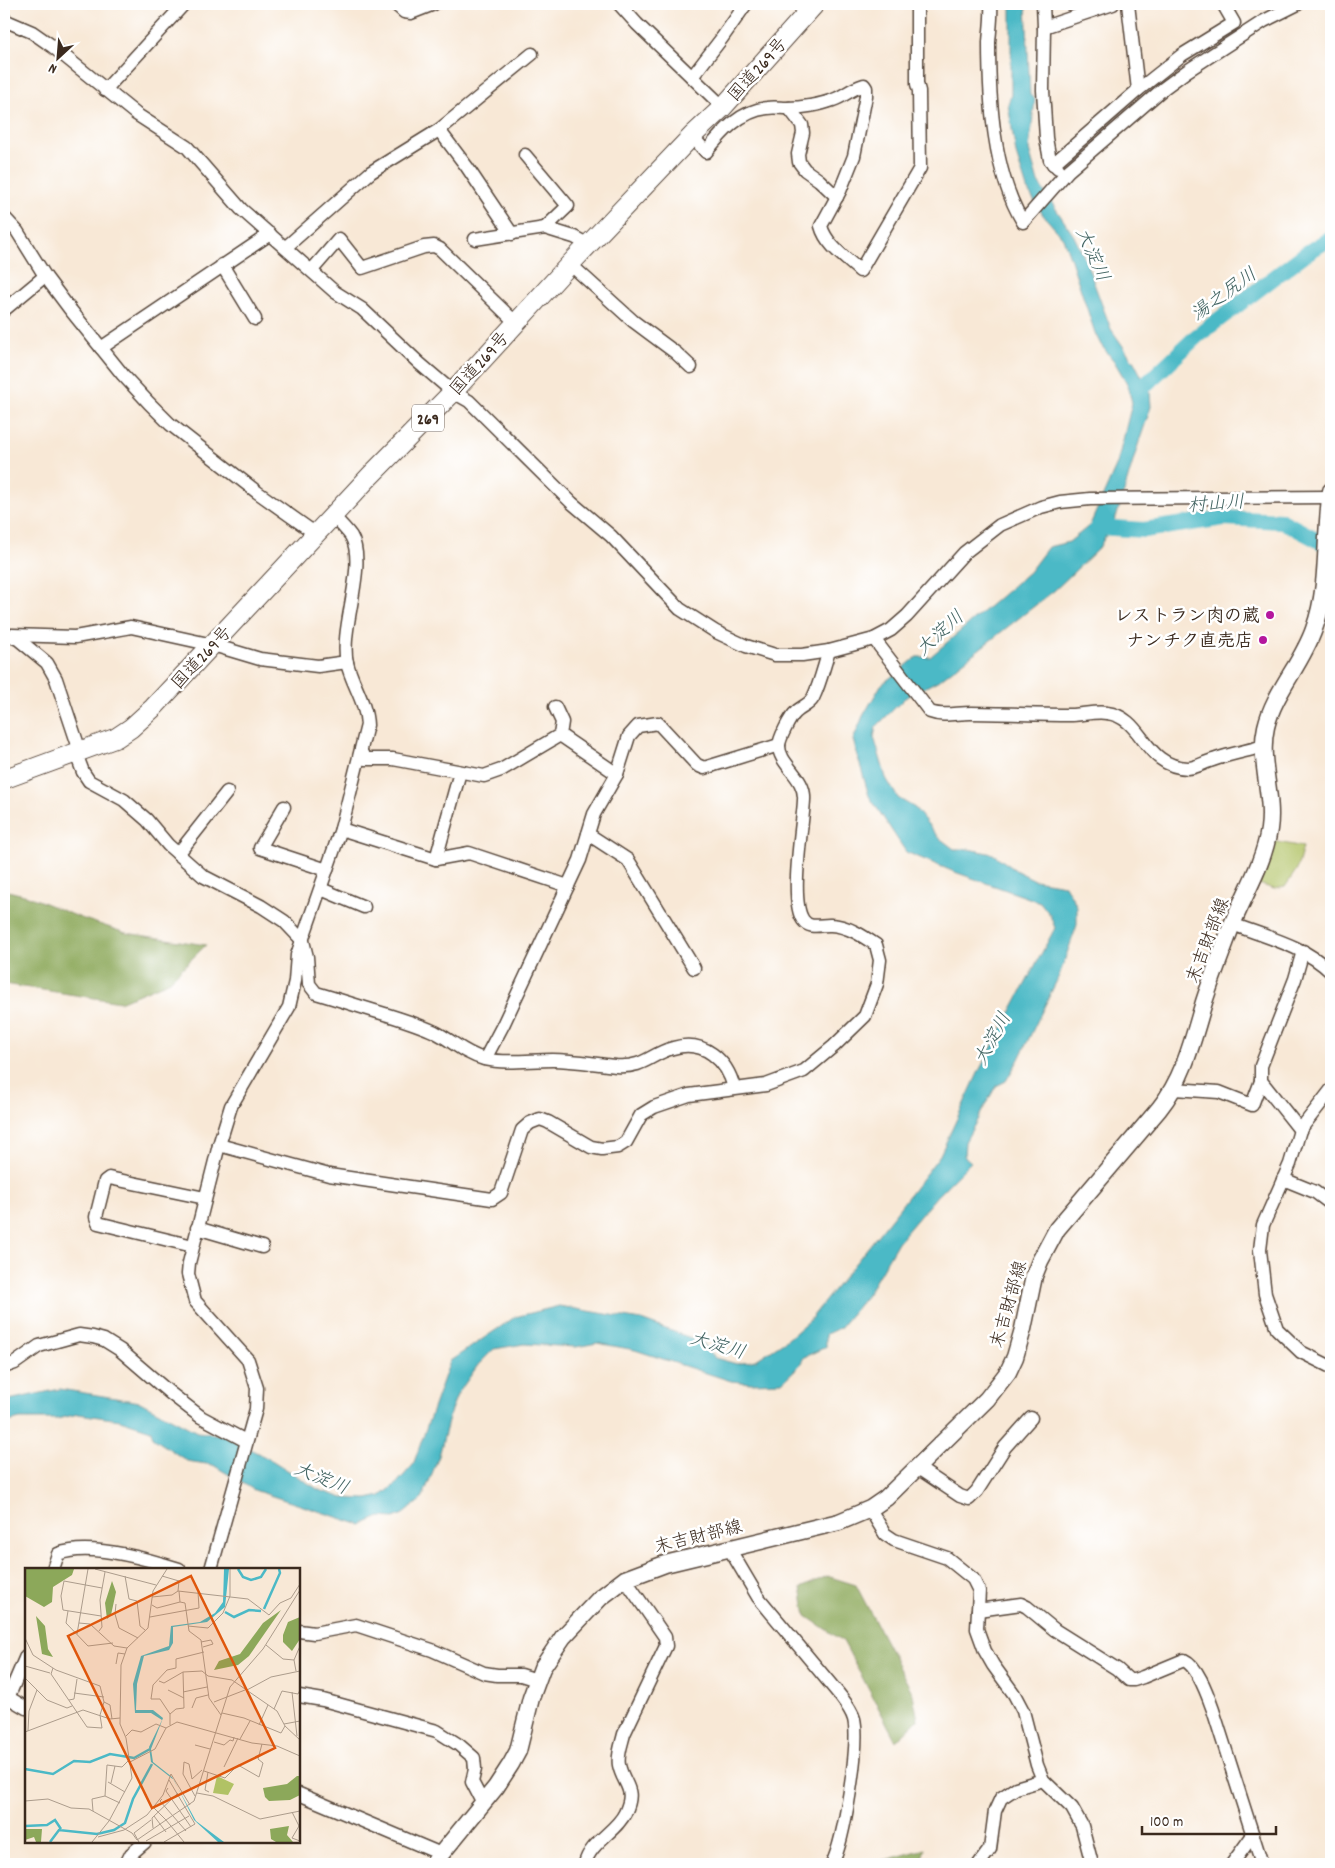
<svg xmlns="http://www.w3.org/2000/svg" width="1335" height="1868" font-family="Dekko,'Klee One',sans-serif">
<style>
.green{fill:#b1c265;stroke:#767642}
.forest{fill:#8ca85a;stroke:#64693c}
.water{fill:#4bb9c6;stroke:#437272}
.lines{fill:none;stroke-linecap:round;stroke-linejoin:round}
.river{stroke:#4bb9c6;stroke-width:16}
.minor-casing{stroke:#57463a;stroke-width:15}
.major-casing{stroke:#57463a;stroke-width:19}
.highway-casing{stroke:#57463a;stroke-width:21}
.minor{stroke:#fff;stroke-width:12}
.major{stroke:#fff;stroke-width:16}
.highway{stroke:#fff;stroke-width:19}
.poi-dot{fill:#b5179e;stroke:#fff;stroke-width:2}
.labels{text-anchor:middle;stroke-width:5;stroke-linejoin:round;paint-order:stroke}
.shield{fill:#fff;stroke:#766a62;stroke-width:1}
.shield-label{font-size:16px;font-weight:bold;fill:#3b2a1e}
.street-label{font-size:18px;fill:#3b2a1e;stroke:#fff}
.poi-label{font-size:18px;font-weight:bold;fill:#3b2a1e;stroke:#fff;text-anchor:end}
.water-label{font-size:19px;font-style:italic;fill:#416361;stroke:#fff}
.inset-river{fill:none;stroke:#4bb9c6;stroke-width:2.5}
.inset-road{fill:none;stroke:#ac9c8c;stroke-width:1}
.view{fill:#df570d;fill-opacity:0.15;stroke:#df570d;stroke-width:2.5}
.inset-edge{fill:none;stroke:#3b2a1e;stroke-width:2.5}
</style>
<rect width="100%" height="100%" fill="#fff"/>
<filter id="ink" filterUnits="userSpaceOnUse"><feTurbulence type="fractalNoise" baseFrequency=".02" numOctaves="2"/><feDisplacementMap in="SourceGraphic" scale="10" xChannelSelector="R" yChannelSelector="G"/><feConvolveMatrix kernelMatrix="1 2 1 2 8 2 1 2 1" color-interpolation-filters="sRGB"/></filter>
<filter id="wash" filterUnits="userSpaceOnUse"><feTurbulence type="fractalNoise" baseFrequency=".0096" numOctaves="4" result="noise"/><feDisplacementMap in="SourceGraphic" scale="20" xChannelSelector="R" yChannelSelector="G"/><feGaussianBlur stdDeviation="1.12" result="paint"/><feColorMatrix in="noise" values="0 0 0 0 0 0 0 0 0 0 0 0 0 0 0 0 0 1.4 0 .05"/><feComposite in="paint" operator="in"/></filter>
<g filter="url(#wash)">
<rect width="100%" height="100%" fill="#f8e8d6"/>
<!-- green -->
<path class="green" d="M1273,841L1303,847L1297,869L1285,887L1274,889L1259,884Z"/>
<!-- forest -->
<g class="forest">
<path d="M4,890L28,896L81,918L126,933L206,945L168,982L120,1002L4,984Z"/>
<path d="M827,1576L856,1585L913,1694L918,1720L896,1741L843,1641L806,1616L801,1588Z"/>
<path d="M925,1849L920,1864H874V1863Z"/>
</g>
<!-- water -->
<path class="water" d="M1011,4H1026L1030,95L1035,99L1029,150L1038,182L1074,236L1085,259L1111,329L1134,362L1150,392L1151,407L1138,445L1117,515L1099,548L1055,590L941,679L905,698L876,727L874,737L886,778L898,798L915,808L938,837L954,849H968L993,854L1017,871L1035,880L1065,885L1077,906V925L1059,976L1019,1059L1006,1081L996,1086L965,1142L964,1156L971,1162L936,1197L898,1242L867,1295L840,1328L826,1334V1347L804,1357L800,1365L782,1382L751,1383L731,1381L635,1350L597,1343L576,1347L524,1344L494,1349L478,1365L457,1395L451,1410L439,1456L422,1499L403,1514L394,1518L380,1517L361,1525L254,1490L213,1465L187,1461L153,1438L151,1430L120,1420L78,1414L57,1419H20L4,1423V1401L60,1389L140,1402L197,1432L223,1435L273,1461L319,1490L343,1498L367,1499L381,1496L396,1484L413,1465L450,1361L515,1317L559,1306L641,1320L702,1342L715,1358L737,1364L756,1360L788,1339L809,1321L897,1211L940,1155L979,1071L1055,928L1050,915L1040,902L952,871L906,852L869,796L853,740L863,716L881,685L917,657H930L1029,572L1048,547L1069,542L1090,525L1117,464L1132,403L1128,385L1114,361L1101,345L1095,333L1070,257L1063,238L1043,215L1027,189L1016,154L1008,104L1011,95Z"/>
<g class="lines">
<!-- river -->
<g class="river">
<path d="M1143,387L1197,336L1305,254L1331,238"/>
<path d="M1098,527L1144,530L1224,518L1282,521L1331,547"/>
</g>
</g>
</g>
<g filter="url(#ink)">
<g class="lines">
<defs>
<g id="minor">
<path d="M395,4L404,12L411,13L434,4"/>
<path d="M619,4L637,24L723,107"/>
<path d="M991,4C992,17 990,29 989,42C989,99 993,173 1023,222L1068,171L1164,88L1187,71L1264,21L1298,4"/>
<path d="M1043,4L1044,27L1043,90L1046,138L1050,160L1058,168"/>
<path d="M4,20L32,32L52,46L136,114L187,147L241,209L335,292L362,309L419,363L453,392L469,401L572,503L611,536L680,609L716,632L746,646L775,655H802L829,651L874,639L891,630L907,616L964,553L1000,525L1041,507L1060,502L1090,499L1330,497"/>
<path d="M1044,27L1113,4"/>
<path d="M692,77L722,38L746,4"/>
<path d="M105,90L184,4"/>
<path d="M1138,90L1182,55L1234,23L1223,4"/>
<path d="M789,108L802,125L803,133L798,154L799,162L805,170L819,180L837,197"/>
<path d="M439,130L467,167L512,234"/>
<path d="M692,136L706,152C722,132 740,111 767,108C774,107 780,108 787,108C801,108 820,105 833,100C845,96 850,89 864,85L866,88V96L854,156L840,191L821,226C826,245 846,258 860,271L920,168L919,91L917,84V4"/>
<path d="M525,155L568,206L545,228"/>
<path d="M1053,164L1138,90L1128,4"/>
<path d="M4,217L17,231L45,276L69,308L123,375L149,403L170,424L257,492L316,534"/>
<path d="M475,239L545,228L574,237L589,245"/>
<path d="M286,247L371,172L439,130L532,54"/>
<path d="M570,264L633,321L676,353L691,367"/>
<path d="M222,265L255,319"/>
<path d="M312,270L339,239L362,268L424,247L434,246L440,249L515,322"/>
<path d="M4,310L45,276"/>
<path d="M101,348L270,234"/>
<path d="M4,633L18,639L47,663L56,679L80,751L78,759L83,772L89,781L124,800L147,820L168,845L203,876L261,906L284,921L303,941L307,957L309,984L316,993C340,1000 364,1008 388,1015C404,1020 420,1025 435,1032C453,1041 463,1053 484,1059C506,1064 530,1060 552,1060C574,1060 595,1064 616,1066C645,1068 650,1054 673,1048C704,1039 727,1060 734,1088"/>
<path d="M12,635L75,637L131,627L213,645L260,659L318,666L347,662"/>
<path d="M874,639L930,712C943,717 956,713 971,713C1004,713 1036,715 1069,715C1082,715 1095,711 1107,713C1144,717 1143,767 1188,768C1196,768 1205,762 1213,760C1229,754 1247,751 1264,746"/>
<path d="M560,735L617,774"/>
<path d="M361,752L365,759H393L484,776L501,770L560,735L562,722L555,707"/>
<path d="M284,807L260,848L327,870"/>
<path d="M341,829L436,859L469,853L568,886"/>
<path d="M588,834L628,860L694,968"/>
<path d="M178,854L227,792"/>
<path d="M436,859L460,772"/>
<path d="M321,889L364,907"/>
<path d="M1232,924C1266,937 1305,946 1331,972"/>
<path d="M485,1059L503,1025L580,860L594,814L617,774L629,736L638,726L658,723L697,765L704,768L779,745"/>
<path d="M1174,1089L1219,1092L1252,1105L1261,1081"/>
<path d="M1331,1090L1300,1130L1290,1164L1263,1225L1260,1250L1265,1294L1277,1329L1301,1352L1331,1367"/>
<path d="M1300,1130L1261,1081V1066L1295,979L1303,951"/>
<path d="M219,1145L329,1175L492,1199L501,1193L522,1130L530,1123L540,1119L548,1122L591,1147L602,1149L618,1147L626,1142L641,1115L654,1107L689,1095L766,1085L804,1071L834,1046L865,1016L877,984L880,960L876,945C863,936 848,926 831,925C822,924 810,930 803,920C789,900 803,825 804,800C806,777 779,765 779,746C779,739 790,717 796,712C801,707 809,705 813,698C820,684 824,666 829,651"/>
<path d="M1283,1179L1315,1192L1331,1204"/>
<path d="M197,1228L262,1247"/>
<path d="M193,1246L98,1223L96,1217L105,1181L109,1178L205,1198"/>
<path d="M4,1367L15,1363L39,1346L79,1335L93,1337L104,1340L120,1350L170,1393L201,1417L246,1441"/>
<path d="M918,1468L960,1496L969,1499L977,1491L1005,1447L1031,1418"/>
<path d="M870,1509L885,1534L894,1540L947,1558L973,1579L979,1591L977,1629L985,1651L993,1665L1014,1694L1023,1711L1037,1765L1043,1780L1072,1808L1082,1826L1092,1864"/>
<path d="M729,1548L758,1597L838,1693C844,1701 851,1709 854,1719C860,1745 844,1840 832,1864"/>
<path d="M53,1569L58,1554C89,1542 148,1559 179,1569"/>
<path d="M211,1569L256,1409L257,1388L248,1360L195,1301L188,1274L189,1263L219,1145L231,1106L289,1007L295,981L297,955L341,829L367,725C366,702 352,684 347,663C339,628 368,565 351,536C346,529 339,522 333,516"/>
<path d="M978,1610L1021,1604L1027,1607L1055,1630L1117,1669L1129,1680H1134L1143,1677L1184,1660C1198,1666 1208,1696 1213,1710L1262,1864"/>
<path d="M299,1631L314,1633L356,1625L432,1650L484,1673L497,1675H521L537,1680"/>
<path d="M4,1695L26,1708"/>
<path d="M299,1696L323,1700L437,1731L459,1745L474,1758L475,1769L472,1782L483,1803"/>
<path d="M8,1698L26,1656"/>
<path d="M299,1794L441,1854"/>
<path d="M126,1864L131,1854L145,1842"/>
<path d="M585,1864C589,1843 617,1831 625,1813C637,1788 623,1785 619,1765C617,1755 622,1743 624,1734L666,1646L665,1637L625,1579"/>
<path d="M979,1864L990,1849L995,1811L1001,1798L1016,1788L1043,1780"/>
<path d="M1232,1864L1253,1835"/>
</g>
<path id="major" d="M433,1864L496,1787L511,1764L518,1751L531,1698L542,1668L563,1637L600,1598L625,1579L665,1564L839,1522L870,1509L886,1498L987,1399L1008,1372L1015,1357L1023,1329L1034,1276L1040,1261L1057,1229L1159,1109C1184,1078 1193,1039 1204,1002C1212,977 1222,952 1231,927C1244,894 1264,864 1269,829C1274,795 1258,761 1266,727C1274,692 1302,664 1314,629C1330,585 1324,537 1331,491"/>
<path id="highway" d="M4,779L116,738L131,728L153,708L370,476L453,392L570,264L692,136L723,107L815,4"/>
</defs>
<!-- minor casing -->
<use href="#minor" class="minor-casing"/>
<!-- major casing -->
<use href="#major" class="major-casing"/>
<!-- highway casing -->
<use href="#highway" class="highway-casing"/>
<!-- minor -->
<use href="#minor" class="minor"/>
<!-- major -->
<use href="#major" class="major"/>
<!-- highway -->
<use href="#highway" class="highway"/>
</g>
</g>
<!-- markers -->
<g class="poi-dot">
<circle cx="1270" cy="615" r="5"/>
<circle cx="1263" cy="640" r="5"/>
</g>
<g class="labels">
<!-- shield labels -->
<rect class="shield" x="412" y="404.5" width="32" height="27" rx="4"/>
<g class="shield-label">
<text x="428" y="424">269</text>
</g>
<!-- street labels -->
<g class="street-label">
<text transform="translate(757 69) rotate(-48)" y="6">国道269号</text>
<text transform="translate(479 363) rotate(-48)" y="6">国道269号</text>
<text transform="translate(201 657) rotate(-47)" y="6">国道269号</text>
<text transform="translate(1207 940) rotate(-69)" y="6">末吉財部線</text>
<text transform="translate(1008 1304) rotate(-74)" y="6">末吉財部線</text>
<text transform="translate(698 1536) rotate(-14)" y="6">末吉財部線</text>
</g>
<!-- poi labels -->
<g class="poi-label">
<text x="1260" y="621">レストラン肉の蔵</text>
<text x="1253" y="646">ナンチク直売店</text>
</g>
<!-- water labels -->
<g class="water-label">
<text transform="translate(1094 254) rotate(66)" y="7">大淀川</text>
<text transform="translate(1223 293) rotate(-36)" y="7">湯之尻川</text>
<text transform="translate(1216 502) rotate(-4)" y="7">村山川</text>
<text transform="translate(939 632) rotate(-42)" y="7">大淀川</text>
<text transform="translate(991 1038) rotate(-62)" y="7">大淀川</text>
<text transform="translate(718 1344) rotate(16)" y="7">大淀川</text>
<text transform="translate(322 1477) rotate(22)" y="7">大淀川</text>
</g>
</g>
<!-- overview -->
<g transform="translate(25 1568)">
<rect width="275" height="275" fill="#f8e8d6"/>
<path d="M192,208L209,216L203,227L188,225Z" fill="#b1c265"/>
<path d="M0,1H49L47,7L28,19L27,34L19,39L0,28ZM87,13L91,24L86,47L82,51L80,35ZM256,42L224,88L213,97L189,102L194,93L215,86L238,55ZM11,48L20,58L23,81L28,89L17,86ZM275,49V71L267,83L258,74V67L263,54ZM272,208H275V227L265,232L244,233L240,229L238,220L262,216ZM264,258L262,267L268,274H251L246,271L245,261ZM0,261H17L16,274H11L9,269L0,272Z" fill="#8ca85a"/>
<path d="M199,1H204L200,39L182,54L148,59V75L144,82L119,88L112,116L111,142H128L138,150L126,181L128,194L147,209L171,253L199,274H193L169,252L149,212L126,194L124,179L137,152L126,145H110L108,116L116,88L144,78L146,58L175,54L190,45L198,34Z" fill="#4bb9c6"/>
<path class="inset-river" d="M213,1L218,9L226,12L236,9L241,1M239,41L255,5L254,1M200,44L209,49L224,42L236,43M0,201L28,206L49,193L65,194L85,186L109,190L125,181M0,258L22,257L30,252L36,261M25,274L34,262L72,266L89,262L100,255L108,231L127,196"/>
<path class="inset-road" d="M70,1L131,17M100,8L104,31L112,33L115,58L120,62M153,23L223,31L244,47L255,35L266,30L275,16M154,23L155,34L160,35L164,63L176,72L184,130L196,147M127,29L147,27L153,23L154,13L137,8M91,36L90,46L94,60L113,70M127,37L132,40L155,34M43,43L41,55L63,78L88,75M76,48L38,42L36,28L39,13L77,20M125,49L174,40L173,24M54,55L65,56L89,78L102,80M163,58L183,60L198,45L205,28V1M74,63L77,59L75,32L80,4M52,66L63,1M0,70L8,87L31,102L75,118L79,134L75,147L77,160L62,159L26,106L28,100M176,74L186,72L188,76L178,79M241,77L258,91L269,92M91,96L93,85L100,86M0,98L25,105M271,103L269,92L275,78M0,110L22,132L42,140L47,138M134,113L139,115L158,104L177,103L183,108L207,112L252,143L260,158L275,172M143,122L159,130M222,122L246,109L275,103M158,124L182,119M267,124L272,168M49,125L79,129M44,132L49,131L52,111M79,134L85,137L87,151M189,134L220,122M167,140L171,130L183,127M249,141L257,123L273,126L275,122M197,145L219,150L256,165L260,158M145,146L135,131H126L128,117L142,102L151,100V91L179,84M259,156L275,153M145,157V146L151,141L159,140L158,104M234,157L243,137M3,163L4,143L12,122M0,164L58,142L85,151L95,150M101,168L107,162L116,164L131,156L141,160M215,171L225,153M189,174L199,177L205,172L208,173L209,169M170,177L185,181M105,194L130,181L141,160L152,154L227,175L252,178L275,188M199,199L213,170M179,203L200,210L213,197L234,209L238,195L233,191L237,176M183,204L180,222L184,224M146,206L165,237M83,214L100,224M86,215L90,198M143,220L141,223L166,259M172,225L188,228L235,251L275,243M170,228L158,206L159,194L164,196L167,211L177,202M137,231L135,233L161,263M0,233L23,231L46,240L64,241L107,265L112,272L141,252M95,235L80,228L82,197L97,199L104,192M129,240L141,252M68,243L67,231L80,228M267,244L274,258L267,270L275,273M129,248L141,264M84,253L107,210L101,170L95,156L96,97L102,80L123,60L128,23L142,1M128,260L127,250L153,225M73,269L99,262L122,247L138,227L146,206M121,273L164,248M67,274L84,253M114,274L109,265L126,252M139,274L170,256L144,212M159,274L141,252L169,233L205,119L238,81L275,22"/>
<path class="view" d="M166,8L250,180L127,240L43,68Z"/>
<rect width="275" height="275" class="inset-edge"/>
</g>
<!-- margin -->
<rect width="1335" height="1868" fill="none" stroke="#fff" stroke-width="20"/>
<!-- north arrow -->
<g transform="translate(58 58) rotate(206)" stroke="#ffffff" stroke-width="4" paint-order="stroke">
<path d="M0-4L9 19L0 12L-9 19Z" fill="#3b2a1e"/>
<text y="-8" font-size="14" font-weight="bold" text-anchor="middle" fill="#3b2a1e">N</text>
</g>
<!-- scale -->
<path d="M1142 1826v8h134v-8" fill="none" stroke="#3b2a1e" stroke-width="2.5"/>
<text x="1150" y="1826" font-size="15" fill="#3b2a1e" stroke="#ffffff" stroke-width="4" paint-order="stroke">100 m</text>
</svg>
